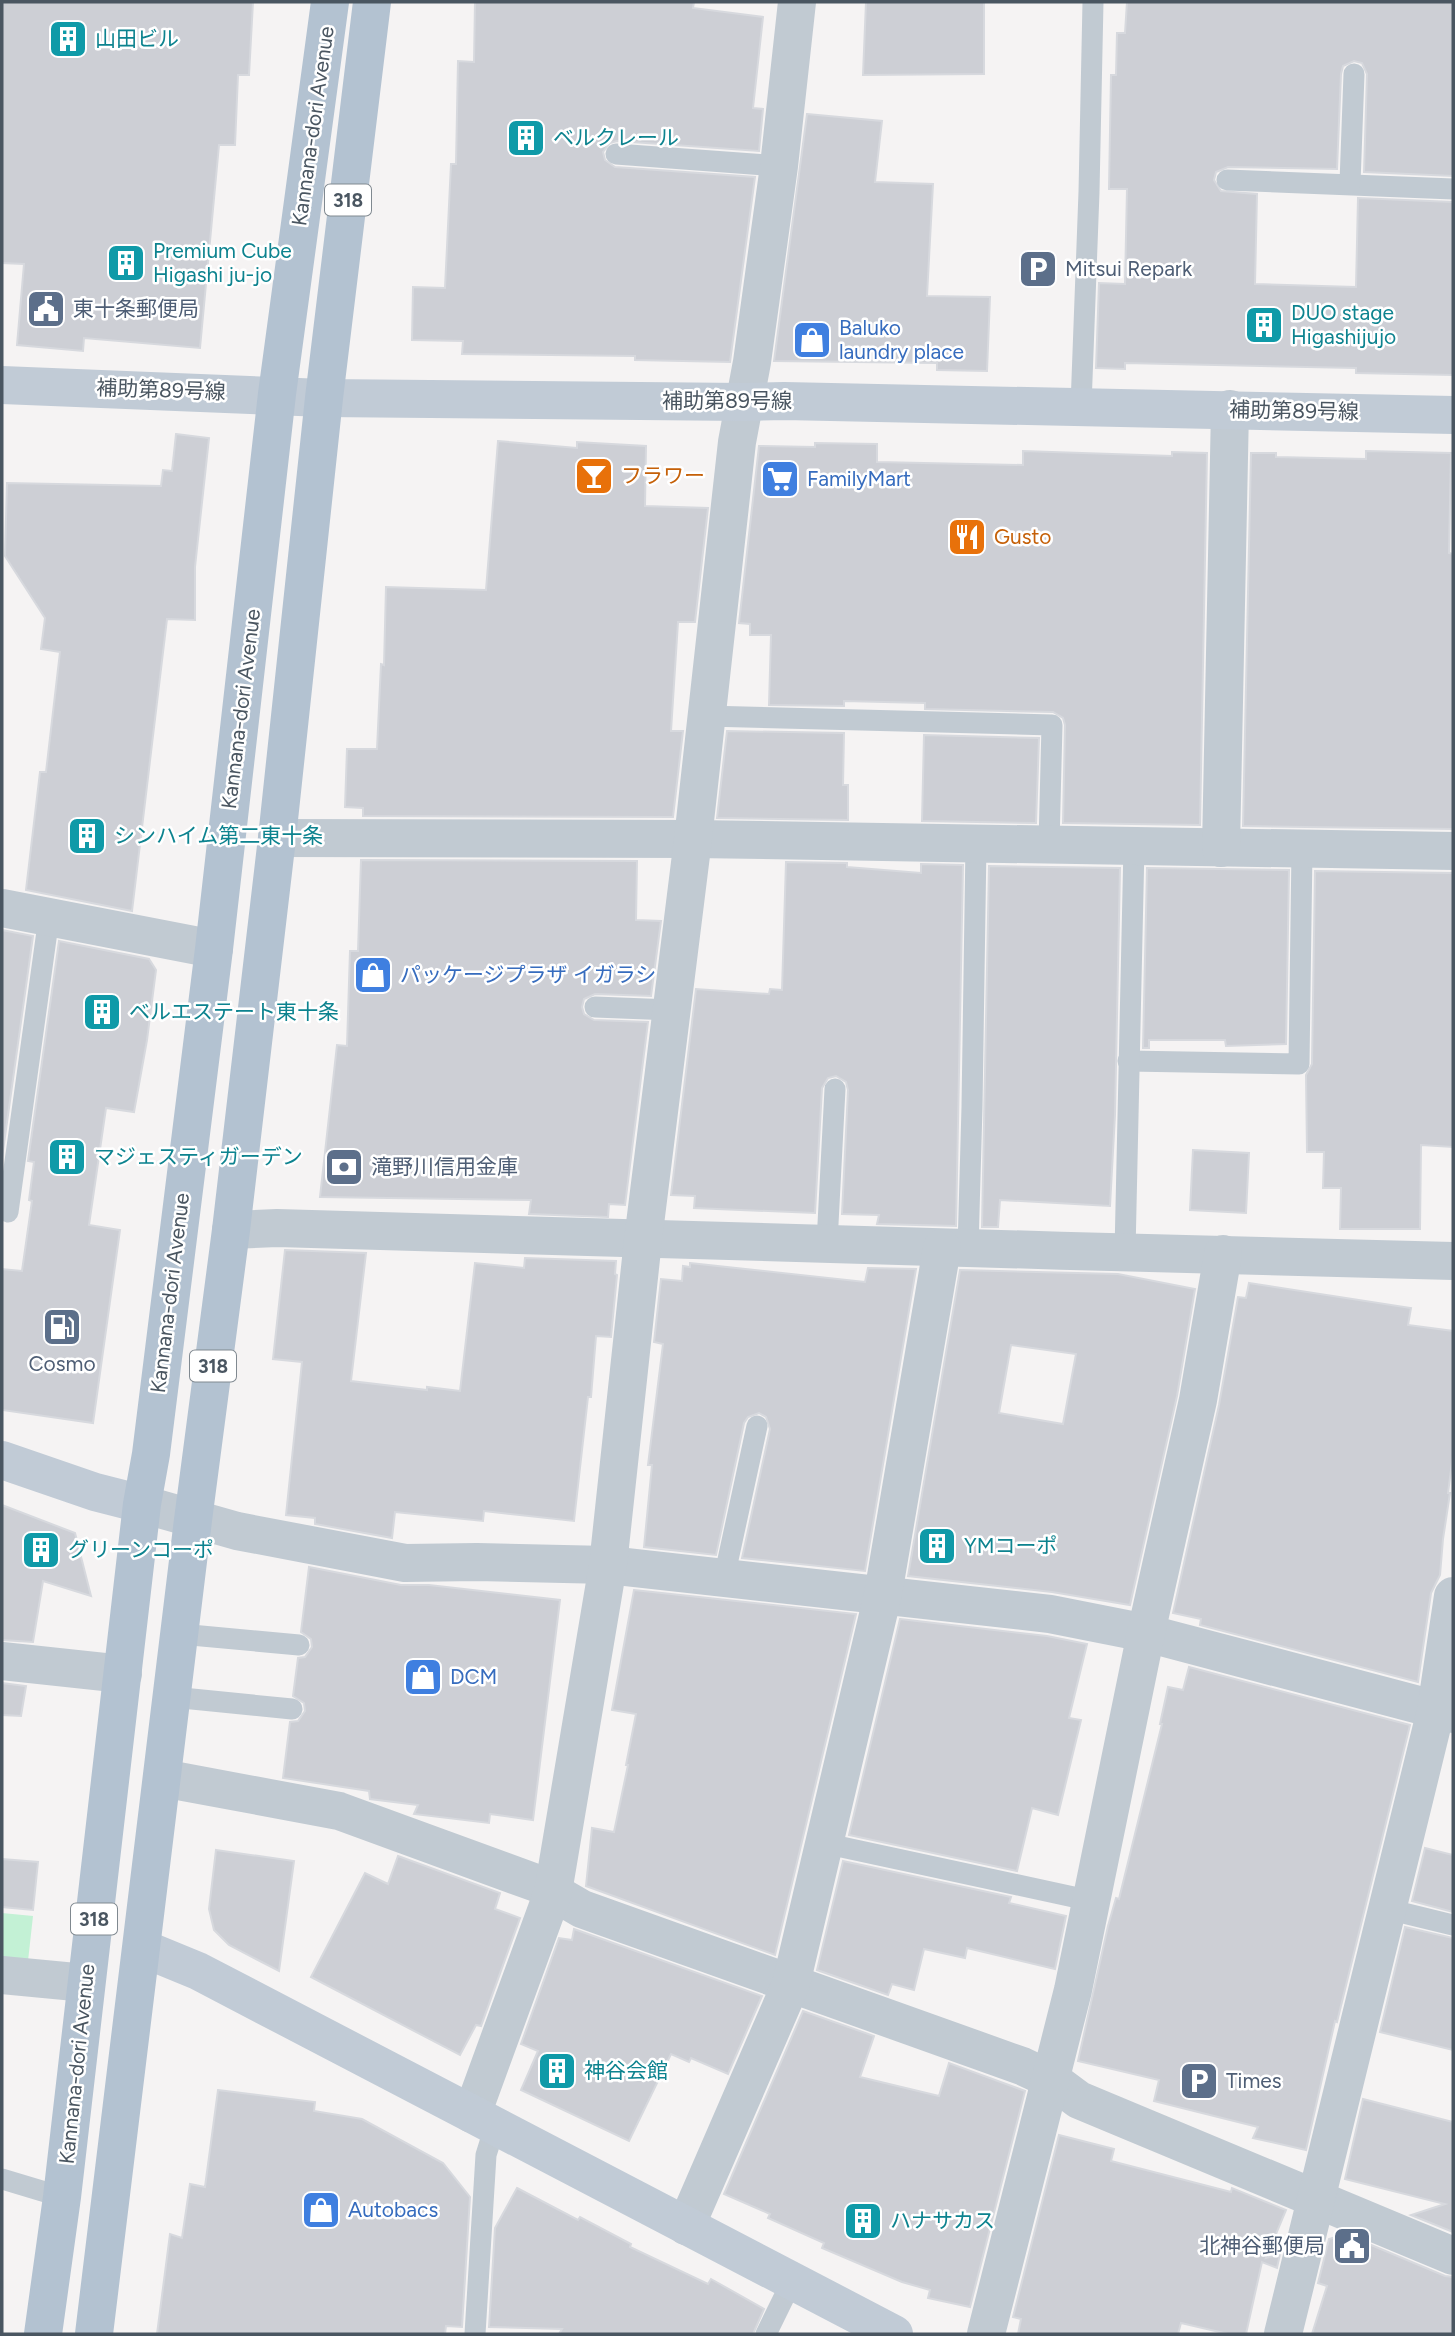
<svg xmlns="http://www.w3.org/2000/svg" width="1455" height="2336" font-family="Figtree,'Noto Sans JP',sans-serif">
<style>
.green{fill:#c3f1d5}
.building{fill:#cdcfd5;stroke:#d7d9de;stroke-width:2;fill-rule:evenodd}
.lines{fill:none;stroke-linecap:round;stroke-linejoin:round}
.lane{stroke:#c1cad2;stroke-width:21}
.street{stroke:#c1cad2;stroke-width:38}
.secondary{stroke:#c1cbd6;stroke-width:38}
.primary{stroke:#b3c2d1;stroke-width:38}
.labels{text-anchor:middle;stroke-width:5;stroke-linejoin:round;paint-order:stroke}
.shield{fill:#fff;stroke:#808990;stroke-width:2}
.shield-label{font-size:19px;font-weight:bold;fill:#4a5661}
.culture-label{font-size:21px;fill:#0d838f;stroke:#fff;text-anchor:start}
.street-label{font-size:21px;fill:#4a5661;stroke:#fff}
.service-label{font-size:21px;fill:#4e5e75;stroke:#fff;text-anchor:start}
.shop-label{font-size:21px;fill:#366cbe;stroke:#fff;text-anchor:start}
.food-label{font-size:21px;fill:#c56008;stroke:#fff;text-anchor:start}
</style>
<rect width="100%" height="100%" fill="#f5f3f3"/>
<!-- green -->
<path class="green" d="M2,1913L33,1916L28,1961L2,1958Z"/>
<!-- building -->
<g class="building">
<path d="M2,2H253L249,75H238L235,145H219L200,348L84,338L83,351L17,345L24,264L2,263Z"/>
<path d="M475,2H694L693,8L763,17L753,108L763,109L759,151L617,141L610,143L603,152L605,160L615,167L755,177L730,362L635,360V356L462,354L463,341L412,340L413,287L445,288L451,164H456L458,61L474,62Z"/>
<path d="M866,2H984V74L863,75Z"/>
<path d="M1127,2H1453V176L1364,172L1367,74L1362,63L1354,61L1343,66L1341,74L1337,169L1228,167L1216,172L1214,180L1221,191L1257,194L1255,284L1356,287L1358,198L1453,202V375L1356,373V368L1125,363V369L1096,368L1099,283L1125,284L1127,189H1109L1111,75H1116L1117,33H1125Z"/>
<path d="M807,114L882,121L875,182L933,184L927,296L990,297L987,371L937,370V363L774,361Z"/>
<path d="M176,434L209,438L195,567V620L167,619L132,911L26,890L40,772H46L60,652L41,649L45,618L5,556L7,483L161,486L163,470L172,471Z"/>
<path d="M498,441L577,448V442L646,446L645,506L708,508L695,622H678L671,731H683L673,817L363,816V808L345,807L347,749H377L381,664L384,665L386,587L486,590Z"/>
<path d="M815,443L877,444V462L1023,465V451L1172,456V452L1207,453L1200,825L1063,823L1065,725L1063,718L1053,712L925,709V703L844,701V706L769,705L771,635H750V624L739,623L759,446L815,447Z"/>
<path d="M1366,451L1451,453L1449,553L1453,554V829L1243,826L1251,453H1276V457L1366,459Z"/>
<path d="M727,731L844,733L843,785H848V820L717,818Z"/>
<path d="M924,735L1039,738L1036,823L922,821Z"/>
<path d="M361,860L637,861L636,920L661,921L651,996L595,994L584,999L582,1007L584,1014L594,1020L648,1022L625,1205L609,1204L608,1217L529,1214L531,1200L320,1197L337,1045L347,1046L350,951H358Z"/>
<path d="M786,862L847,863V867L921,873V864L963,865L956,1226L877,1224L879,1215L842,1214L848,1090L846,1082L836,1076L828,1078L822,1088L815,1213L694,1208L695,1196L671,1195L696,989L769,994L770,989L782,990Z"/>
<path d="M989,866L1120,868L1115,1115L1110,1206L1000,1200L998,1227H982Z"/>
<path d="M1147,868L1289,870L1286,1044L1226,1046L1225,1040H1149V1048H1143Z"/>
<path d="M1315,871L1453,873V1147L1421,1145L1420,1229H1340L1341,1188H1323L1324,1152H1307L1306,1075L1312,1064Z"/>
<path d="M2,930L33,936L2,1158Z"/>
<path d="M59,941L149,959L156,970L147,1040L134,1112L106,1108L89,1225L120,1230L93,1423L2,1410V1269L22,1271L32,1201L29,1200L34,1162L28,1161Z"/>
<path d="M1193,1150L1249,1153L1246,1213L1190,1210Z"/>
<path d="M285,1250L366,1253L351,1381L427,1390V1387L460,1391L475,1263L524,1268L525,1258L616,1261L615,1274L617,1275L611,1337L596,1336L591,1397H588L574,1521L484,1511L483,1521L395,1512L392,1538L315,1524V1518L286,1515L302,1362L273,1359Z"/>
<path d="M690,1263L865,1282L868,1268L916,1269L865,1571L742,1558L770,1429L766,1417L759,1413L748,1417L744,1423L716,1555L644,1547L652,1465H648L663,1344L654,1342L661,1279L682,1281L683,1266L690,1267Z"/>
<path d="M960,1270L1118,1274L1195,1289L1177,1396L1130,1605L1052,1592L908,1576ZM1011,1345L1076,1354L1063,1424L999,1413Z"/>
<path d="M1249,1283L1411,1308L1408,1325L1453,1331V1455L1448,1493H1450L1443,1539L1440,1575L1431,1593L1418,1682L1200,1625L1201,1619L1173,1613L1219,1405L1238,1297L1246,1298Z"/>
<path d="M2,1505L75,1533L91,1596L43,1581L33,1642L2,1640Z"/>
<path d="M309,1567L401,1585H429L560,1600L533,1820L490,1814L489,1823L414,1814L418,1805L370,1799L369,1791L283,1778L290,1722L298,1721L305,1711L304,1703L293,1696L298,1658L305,1657L312,1647L311,1639L301,1632Z"/>
<path d="M634,1590L856,1614L775,1955L586,1886L592,1828L614,1832L628,1765H626L636,1714L612,1710Z"/>
<path d="M900,1619L1047,1636L1087,1644L1069,1718L1081,1720L1058,1815L1032,1808L1017,1871L849,1835Z"/>
<path d="M1189,1667L1410,1725L1337,2022L1335,2021L1306,2150L1253,2138L1258,2127L1154,2101L1159,2080L1078,2061L1108,1926L1116,1898L1119,1899L1162,1724H1160L1168,1687L1183,1690Z"/>
<path d="M2,1683L26,1686L21,1716L2,1715Z"/>
<path d="M1425,1848L1453,1855V1912L1412,1901Z"/>
<path d="M216,1850L294,1861L279,1971L229,1945L214,1930L209,1909Z"/>
<path d="M398,1856L500,1893L495,1909L520,1918L481,2026L476,2025L460,2055L311,1977L365,1873L388,1884Z"/>
<path d="M2,1859L38,1862L33,1910L2,1907Z"/>
<path d="M843,1861L1011,1897L1009,1903L1066,1916L1055,1969L967,1948L965,1958L924,1949L914,1990L892,1984L888,1995L817,1970Z"/>
<path d="M1405,1927L1453,1938V2050L1380,2032Z"/>
<path d="M574,1929L762,1996L728,2074L691,2058L689,2062L671,2054L629,2141L521,2090L538,2051L521,2044L559,1938L572,1940Z"/>
<path d="M803,2011L874,2036L860,2077L939,2096L949,2063L1025,2091L970,2307L928,2298L930,2290L902,2282L822,2248L824,2243L768,2218L770,2214L724,2194Z"/>
<path d="M218,2090L315,2102L314,2111L362,2119L443,2163L470,2197L462,2327L446,2326L445,2334H157L170,2234L182,2238L190,2184L205,2187Z"/>
<path d="M1363,2099L1453,2122V2232L1411,2215L1445,2204L1345,2179Z"/>
<path d="M1059,2135L1114,2149L1111,2161L1231,2192L1232,2188L1286,2210L1266,2258L1280,2254L1277,2268L1262,2262L1246,2334H1228L1181,2323L1178,2334H1018L1021,2319L1013,2317Z"/>
<path d="M517,2188L578,2220L580,2217L631,2244L630,2247L708,2284L711,2279L764,2309L753,2334H559L562,2329L489,2327L495,2228Z"/>
<path d="M1345,2234L1445,2276L1453,2277V2334H1312L1327,2286L1318,2283L1329,2239Z"/>
</g>
<g class="lines">
<!-- lane -->
<g class="lane">
<path d="M616,154L779,166"/>
<path d="M1227,180L1453,189"/>
<path d="M1350,183L1354,74"/>
<path d="M1081,406L1089,192L1093,2"/>
<path d="M706,716L1052,725L1049,844"/>
<path d="M595,1007L672,1010"/>
<path d="M1128,1061L1299,1064L1302,849"/>
<path d="M8,1212L49,917"/>
<path d="M827,1243L835,1089"/>
<path d="M968,1248L972,1107L976,844"/>
<path d="M1125,1252L1134,846"/>
<path d="M724,1578L757,1426"/>
<path d="M180,1634L299,1645"/>
<path d="M172,1697L292,1709"/>
<path d="M823,1843L1092,1901"/>
<path d="M1387,1909L1453,1925"/>
<path d="M2,2179L62,2197"/>
<path d="M475,2334L486,2155L495,2126"/>
<path d="M766,2334L792,2281"/>
</g>
<!-- street -->
<g class="street">
<path d="M277,838L693,839L1453,851"/>
<path d="M1221,848L1230,409"/>
<path d="M2,908L214,949"/>
<path d="M231,1230L277,1228C669,1242 1061,1250 1453,1261"/>
<path d="M142,1504L237,1531L405,1563L477,1562L608,1565L1050,1614L1146,1633L1453,1714"/>
<path d="M2,1661L123,1674"/>
<path d="M162,1778L339,1811L539,1884L582,1909L1022,2066L1052,2080L1079,2100L1453,2256"/>
<path d="M2,1975L86,1983"/>
<path d="M472,2114L553,1892L608,1565L643,1240L693,839L737,442L752,362L779,166L797,2"/>
<path d="M686,2226L791,1984L883,1594L942,1248"/>
<path d="M986,2334L1073,1990L1146,1633L1198,1400L1223,1254"/>
<path d="M1283,2334L1436,1710L1453,1596"/>
</g>
<!-- secondary -->
<g class="secondary">
<path d="M2,385L324,398L745,402L784,401L1453,415"/>
<path d="M2,1460L95,1492L142,1504"/>
<path d="M142,1948L198,1971L894,2334"/>
</g>
<!-- primary -->
<g class="primary">
<path d="M43,2334L62,2197L142,1504L151,1454L214,949L277,394L330,2"/>
<path d="M94,2334L193,1520L231,1230L277,838L324,398L372,2"/>
</g>
</g>
<!-- icons -->
<defs>
<symbol id="building-square" viewBox="-11 -11 22 22"><rect x="-9" y="-9" width="18" height="18" rx="4" fill="#0f9aa8" stroke="#fff"/><path d="M-4-6H4V6H1V3H-1V6H-4ZM-2.5-4.3h1.7v1.8h-1.7ZM.8-4.3h1.7v1.8H.8ZM-2.5-1h1.7V.8h-1.7ZM.8-1h1.7V.8H.8Z" fill="#fff"/></symbol>
<symbol id="parking-square" viewBox="-11 -11 22 22"><rect x="-9" y="-9" width="18" height="18" rx="4" fill="#5c6f8a" stroke="#fff"/><path d="M-3.5-5.5H1a3.5 3.5 0 0 1 0 7H-1V5.5H-3.5ZM-1-3.4V-.6H.8a1.4 1.4 0 0 0 0-2.8Z" fill="#fff"/></symbol>
<symbol id="civic-square" viewBox="-11 -11 22 22"><rect x="-9" y="-9" width="18" height="18" rx="4" fill="#5c6f8a" stroke="#fff"/><path d="M-.6-6.5H3V-4.5H.6V-3L4-1V1h2V6H-6V1h2V-1L-.6-3ZM-1.2 2.5V6h2.4V2.5Z" fill="#fff"/></symbol>
<symbol id="shop-square" viewBox="-11 -11 22 22"><rect x="-9" y="-9" width="18" height="18" rx="4" fill="#3f7fe0" stroke="#fff"/><path d="M-5-2.5h2.3a2.7 3.5 0 0 1 5.4 0H5L5.5 6h-11ZM-1.5-2.5h3a1.5 2.3 0 0 0-3 0Z" fill="#fff"/></symbol>
<symbol id="bar-square" viewBox="-11 -11 22 22"><rect x="-9" y="-9" width="18" height="18" rx="4" fill="#e8710a" stroke="#fff"/><path d="M-6-5H6L.8 .8V4.5H3.5V6h-7V4.5H-.8V.8Z" fill="#fff"/></symbol>
<symbol id="supermarket-square" viewBox="-11 -11 22 22"><rect x="-9" y="-9" width="18" height="18" rx="4" fill="#3f7fe0" stroke="#fff"/><path d="M-6-5.5h2.5l.6 2H6L4.5 2H-2.5L-4.4-4H-6ZM-1.5 3.2a1.3 1.3 0 1 0 .1 0ZM3 3.2a1.3 1.3 0 1 0 .1 0Z" fill="#fff"/></symbol>
<symbol id="restaurant-square" viewBox="-11 -11 22 22"><rect x="-9" y="-9" width="18" height="18" rx="4" fill="#e8710a" stroke="#fff"/><path d="M-5-6h1v4h1v-4h1v4h1v-4h1v5L-1.5 .5V6h-2V.5L-5-1ZM5-6V6H3V1.5H1.5Q1.5-4 5-6Z" fill="#fff"/></symbol>
<symbol id="bank-square" viewBox="-11 -11 22 22"><rect x="-9" y="-9" width="18" height="18" rx="4" fill="#5c6f8a" stroke="#fff"/><path d="M-6-4H6V4H-6ZM0-2.3a2.3 2.3 0 1 0 0 4.6a2.3 2.3 0 1 0 0-4.6Z" fill="#fff"/></symbol>
<symbol id="fuel-square" viewBox="-11 -11 22 22"><rect x="-9" y="-9" width="18" height="18" rx="4" fill="#5c6f8a" stroke="#fff"/><path d="M-5.5-6h7V0h2V4h1.3V-2.5L3-4.5l.8-.8L6-3V5H2.5V1h-1V6h-7ZM-4.2-4.7v3.2H.2V-4.7Z" fill="#fff"/></symbol>
</defs>
<g fill-rule="evenodd">
<use href="#building-square" x="46" y="17" width="44" height="44"/>
<use href="#building-square" x="504" y="116" width="44" height="44"/>
<use href="#building-square" x="104" y="241" width="44" height="44"/>
<use href="#parking-square" x="1016" y="247" width="44" height="44"/>
<use href="#civic-square" x="24" y="287" width="44" height="44"/>
<use href="#building-square" x="1242" y="303" width="44" height="44"/>
<use href="#shop-square" x="790" y="318" width="44" height="44"/>
<use href="#bar-square" x="572" y="454" width="44" height="44"/>
<use href="#supermarket-square" x="758" y="457" width="44" height="44"/>
<use href="#restaurant-square" x="945" y="515" width="44" height="44"/>
<use href="#building-square" x="65" y="814" width="44" height="44"/>
<use href="#shop-square" x="351" y="953" width="44" height="44"/>
<use href="#building-square" x="80" y="990" width="44" height="44"/>
<use href="#building-square" x="45" y="1135" width="44" height="44"/>
<use href="#bank-square" x="322" y="1145" width="44" height="44"/>
<use href="#fuel-square" x="40" y="1305" width="44" height="44"/>
<use href="#building-square" x="915" y="1524" width="44" height="44"/>
<use href="#building-square" x="19" y="1528" width="44" height="44"/>
<use href="#shop-square" x="401" y="1655" width="44" height="44"/>
<use href="#building-square" x="535" y="2049" width="44" height="44"/>
<use href="#parking-square" x="1177" y="2059" width="44" height="44"/>
<use href="#shop-square" x="299" y="2188" width="44" height="44"/>
<use href="#building-square" x="841" y="2199" width="44" height="44"/>
<use href="#civic-square" x="1330" y="2224" width="44" height="44"/>
</g>
<g class="labels">
<!-- shield labels -->
<g class="shield">
<rect x="325" y="184.5" width="46" height="31" rx="5"/>
<rect x="190" y="1350.5" width="46" height="31" rx="5"/>
<rect x="71" y="1903.5" width="46" height="31" rx="5"/>
</g>
<g class="shield-label">
<text x="348" y="207">318</text>
<text x="213" y="1373">318</text>
<text x="94" y="1926">318</text>
</g>
<!-- culture labels -->
<g class="culture-label">
<text x="95" y="46">山田ビル</text>
<text x="553" y="145">ベルクレール</text>
<text x="153" y="258">Premium Cube<tspan x="153" dy="24">Higashi ju-jo</tspan></text>
<text x="1291" y="320">DUO stage<tspan x="1291" dy="24">Higashijujo</tspan></text>
<text x="114" y="843">シンハイム第二東十条</text>
<text x="129" y="1019">ベルエステート東十条</text>
<text x="94" y="1164">マジェスティガーデン</text>
<text x="964" y="1553">YMコーポ</text>
<text x="68" y="1557">グリーンコーポ</text>
<text x="584" y="2078">神谷会館</text>
<text x="890" y="2228">ハナサカス</text>
</g>
<!-- street labels -->
<g class="street-label">
<text transform="translate(313 126) rotate(-82)" y="7">Kannana-dori Avenue</text>
<text transform="translate(161 390) rotate(2)" y="7">補助第89号線</text>
<text x="727" y="408">補助第89号線</text>
<text transform="translate(1294 411) rotate(1)" y="7">補助第89号線</text>
<text transform="translate(241 709) rotate(-83)" y="7">Kannana-dori Avenue</text>
<text transform="translate(170 1293) rotate(-83)" y="7">Kannana-dori Avenue</text>
<text transform="translate(77 2064) rotate(-84)" y="7">Kannana-dori Avenue</text>
</g>
<!-- service labels -->
<g class="service-label">
<text x="1065" y="276">Mitsui Repark</text>
<text x="73" y="316">東十条郵便局</text>
<text x="371" y="1174">滝野川信用金庫</text>
<text x="62" y="1371" text-anchor="middle">Cosmo</text>
<text x="1226" y="2088">Times</text>
<text x="1325" y="2253" text-anchor="end">北神谷郵便局</text>
</g>
<!-- shop labels -->
<g class="shop-label">
<text x="839" y="335">Baluko<tspan x="839" dy="24">laundry place</tspan></text>
<text x="807" y="486">FamilyMart</text>
<text x="400" y="982">パッケージプラザ イガラシ</text>
<text x="450" y="1684">DCM</text>
<text x="348" y="2217">Autobacs</text>
</g>
<!-- food labels -->
<g class="food-label">
<text x="621" y="483">フラワー</text>
<text x="994" y="544">Gusto</text>
</g>
</g>
<!-- border -->
<rect width="1455" height="2336" fill="none" stroke="#4a5661" stroke-width="7"/>
</svg>
